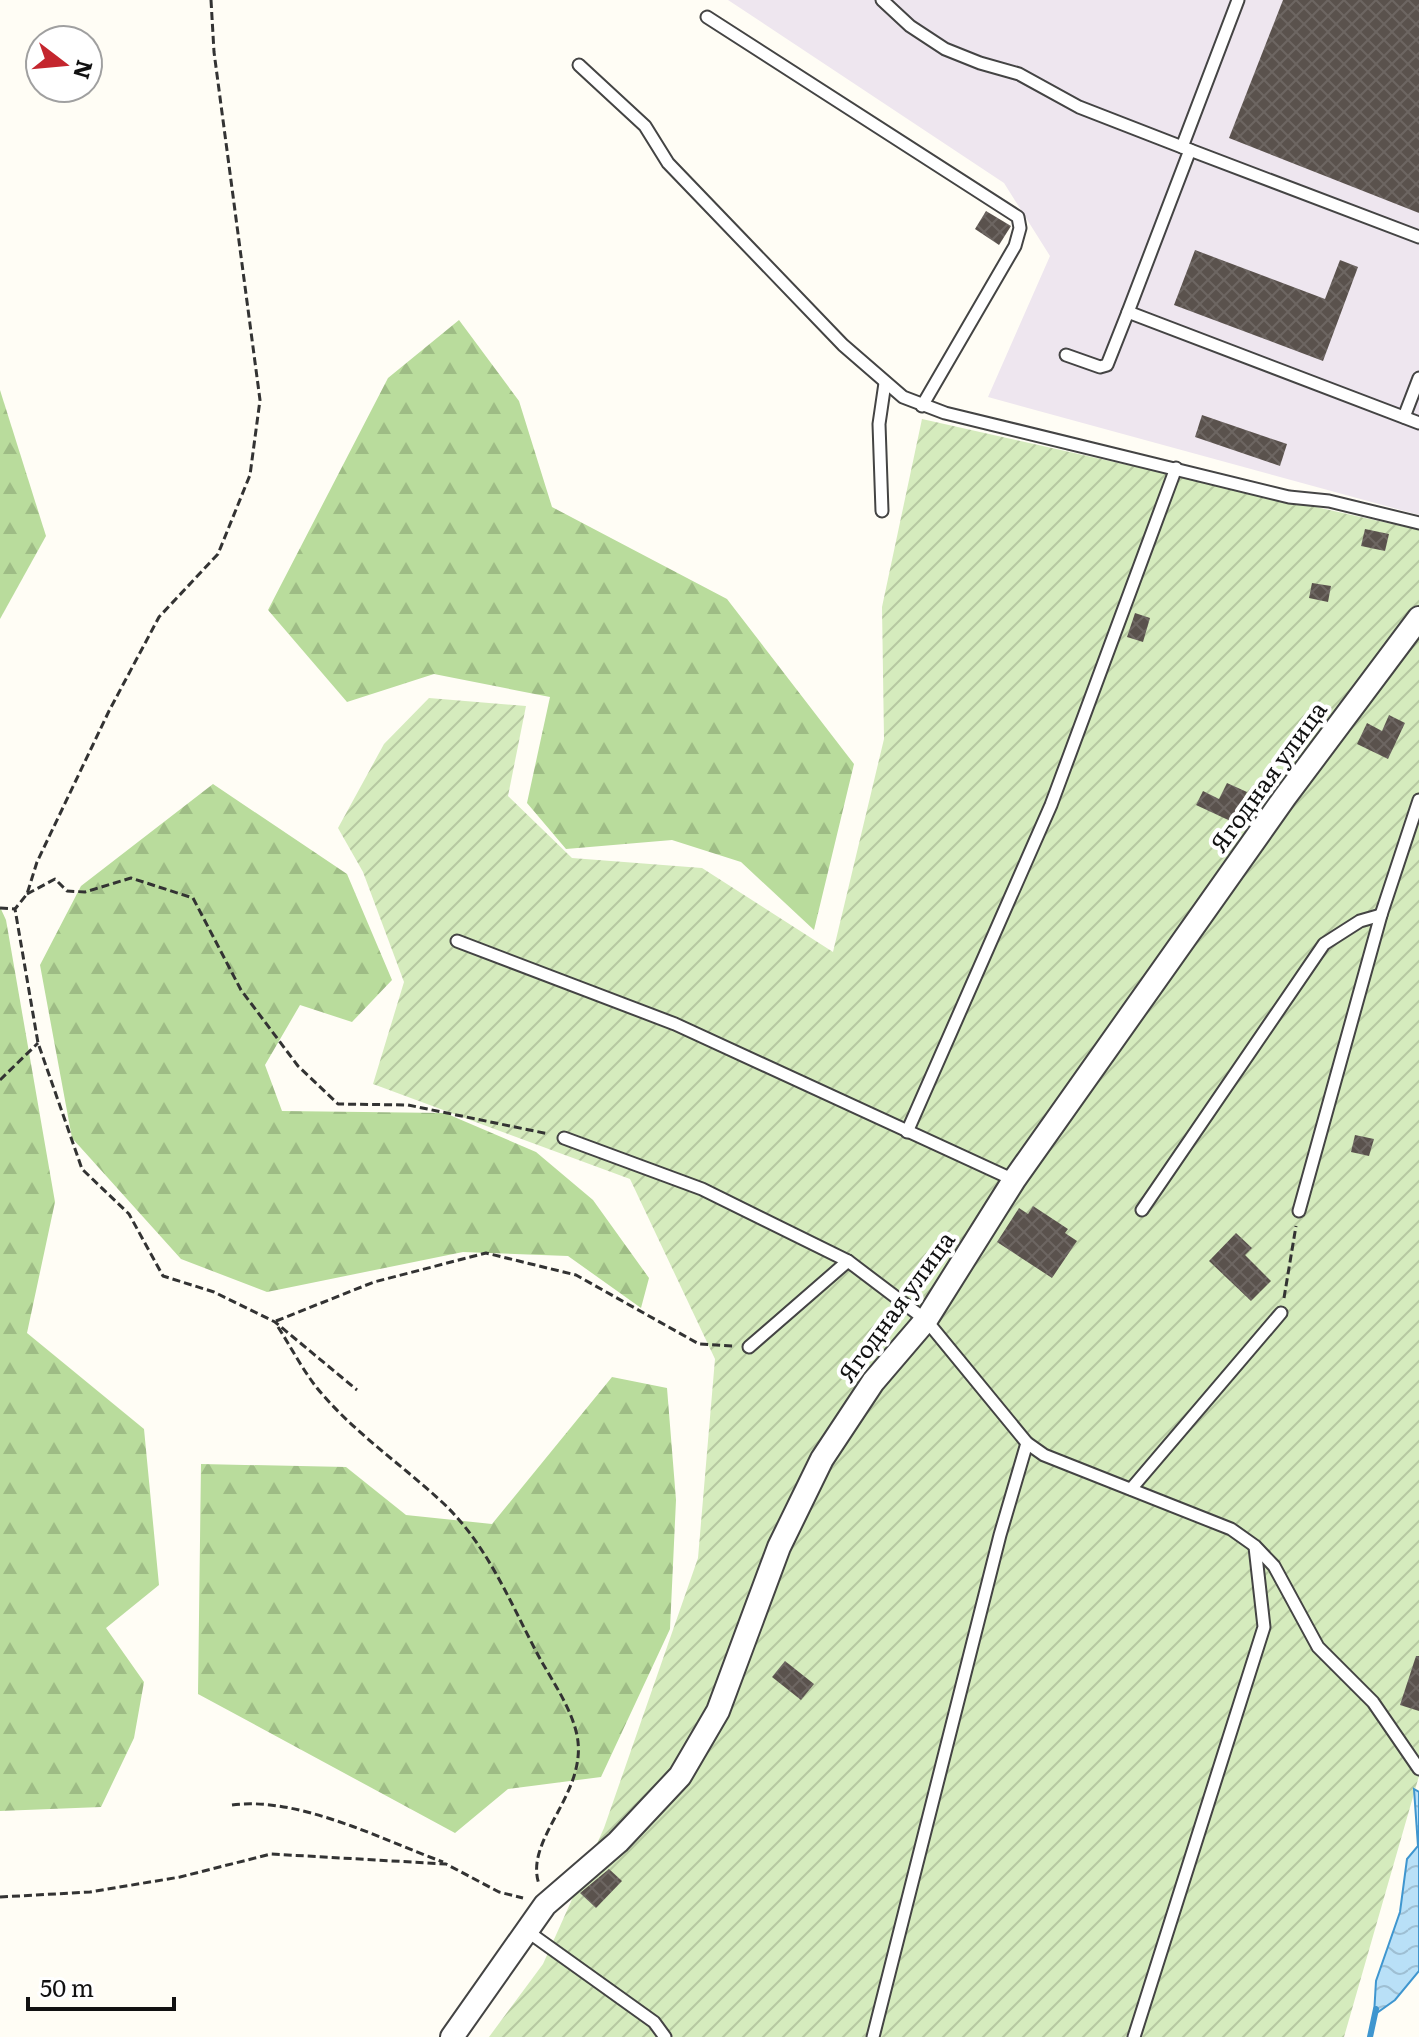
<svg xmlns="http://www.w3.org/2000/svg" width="1419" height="2037" font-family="Literata,serif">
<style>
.industrial{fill:#eee6ef}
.forest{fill:url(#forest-firs)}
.garden{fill:url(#garden-furrows)}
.water{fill:url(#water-waves);stroke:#3f96cf;stroke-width:2}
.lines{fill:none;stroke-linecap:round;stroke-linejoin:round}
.stream{stroke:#3f96cf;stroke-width:6}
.building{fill:url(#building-cross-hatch)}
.lane-casing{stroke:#444;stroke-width:15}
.street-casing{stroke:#444;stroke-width:26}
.path{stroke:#333;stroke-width:3;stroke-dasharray:8 4;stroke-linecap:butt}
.lane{stroke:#fff;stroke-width:11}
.street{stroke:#fff;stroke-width:22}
.labels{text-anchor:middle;stroke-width:8;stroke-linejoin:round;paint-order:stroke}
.street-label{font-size:24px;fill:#111;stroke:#fff}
</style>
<defs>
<pattern id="forest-firs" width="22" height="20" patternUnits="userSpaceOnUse" patternTransform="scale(2)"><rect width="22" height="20" fill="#b9dc9c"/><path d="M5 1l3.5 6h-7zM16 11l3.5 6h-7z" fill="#9ebc85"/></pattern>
<pattern id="garden-furrows" width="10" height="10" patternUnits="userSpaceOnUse" patternTransform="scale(2)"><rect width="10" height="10" fill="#d5ebbd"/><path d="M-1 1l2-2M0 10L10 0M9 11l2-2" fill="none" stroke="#b6c8a1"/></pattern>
<pattern id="water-waves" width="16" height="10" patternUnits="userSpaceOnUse" patternTransform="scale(2)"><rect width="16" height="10" fill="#b9e0f7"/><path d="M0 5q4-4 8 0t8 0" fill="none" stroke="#9ebfd3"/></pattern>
<pattern id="building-cross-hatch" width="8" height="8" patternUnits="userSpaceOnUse" patternTransform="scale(2)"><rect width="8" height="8" fill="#5a524d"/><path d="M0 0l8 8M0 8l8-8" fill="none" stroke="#6d6662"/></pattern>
</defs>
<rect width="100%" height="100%" fill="#fffdf5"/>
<!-- industrial -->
<path class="industrial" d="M728,0H1419V515L988,397L1050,256L1004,183Z"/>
<!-- forest -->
<g class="forest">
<path d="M459,320L519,401L552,507L727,599L854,764L814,930L741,862L672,840L566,849L527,803L550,697L434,674L347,702L268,610L388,378Z"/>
<path d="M0,390L46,536L0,619Z"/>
<path d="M213,784L347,874L392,980L352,1022L300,1005L265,1065L282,1111L445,1113L536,1152L593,1200L649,1278L641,1308L568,1256L463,1252L267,1292L181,1259L72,1138L40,965L81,886Z"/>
<path d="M0,907L6,920L55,1202L27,1333L144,1429L159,1585L106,1628L144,1682L134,1738L101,1807L0,1811Z"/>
<path d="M612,1377L667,1388L676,1500L670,1629L601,1777L508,1789L455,1833L198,1694L201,1464L346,1467L406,1515L492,1524Z"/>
</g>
<!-- garden -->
<path class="garden" d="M922,419L1419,530V1776L1344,2037H489L543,1964L604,1828L698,1558L715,1359L630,1179L373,1084L404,982L363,872L338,828L384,744L429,698L526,706L508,796L572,858L702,868L833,952L884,739L882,607Z"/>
<!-- water -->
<path class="water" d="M1414,1789L1419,1792V1971L1395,2000L1374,2015L1376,1981L1400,1912L1407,1859L1418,1846Z"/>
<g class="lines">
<!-- stream -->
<path class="stream" d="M1370,2037L1376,2009"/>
</g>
<!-- building -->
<g class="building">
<path d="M1283,0H1419V213L1229,138Z"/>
<path d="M986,211L1011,226L999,245L975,229Z"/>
<path d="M1195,250L1325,299L1340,260L1358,267L1323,361L1174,305Z"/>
<path d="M1202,415L1287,444L1280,466L1195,437Z"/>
<path d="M1365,529L1389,534L1385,551L1361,546Z"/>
<path d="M1312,583L1331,586L1328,602L1309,598Z"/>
<path d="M1135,613L1150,618L1143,642L1127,637Z"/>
<path d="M1389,715L1405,723L1388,759L1357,744L1367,723L1382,731Z"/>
<path d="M1227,783L1247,792L1240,805L1247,808L1239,825L1196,805L1203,791L1219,799Z"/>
<path d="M1355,1135L1374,1139L1369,1156L1351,1152Z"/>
<path d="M1033,1206L1068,1229L1065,1233L1077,1241L1052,1278L997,1242L1019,1208L1028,1214Z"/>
<path d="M1236,1233L1252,1248L1245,1255L1271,1281L1251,1301L1209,1261Z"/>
<path d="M1416,1656H1419V1711L1400,1705Z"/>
<path d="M785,1661L814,1684L801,1700L772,1677Z"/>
<path d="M609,1869L622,1881L596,1908L580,1893Z"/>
</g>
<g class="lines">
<defs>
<g id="lane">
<path d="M882,0L910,26L945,49L980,63L1019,74L1079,107L1182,147"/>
<path d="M1238,0L1182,147L1190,150L1128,312L1419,423"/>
<path d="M707,17L1018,217L1020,228L1015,246L922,406"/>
<path d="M579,65L645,126L668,163L843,345L903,397L945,413L1289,497L1329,501L1419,523"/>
<path d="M1190,150L1419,237"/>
<path d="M1066,355L1100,367L1107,365L1128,312"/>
<path d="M1404,417L1419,378"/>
<path d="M882,511L879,424L885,383"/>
<path d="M457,941L675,1024L1014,1180"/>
<path d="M907,1132L1051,805L1176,468"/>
<path d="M564,1138L702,1189L848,1261L926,1320L1027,1443L1044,1455L1231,1529L1255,1546L1274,1566L1318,1647L1373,1702L1419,1769"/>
<path d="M1142,1210L1324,944L1360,921L1381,915"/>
<path d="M1299,1211L1381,915L1419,800"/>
<path d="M749,1347L848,1261"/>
<path d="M1131,1489L1281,1313"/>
<path d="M527,1931L654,2022L665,2037"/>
<path d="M873,2037L1000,1535L1027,1443"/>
<path d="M1134,2037L1264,1627L1255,1547"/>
</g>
<path id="street" d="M452,2037L545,1905L618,1842L680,1776L718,1711L779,1547L822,1459L873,1382L926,1320L1014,1180L1285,797L1419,618"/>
</defs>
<!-- lane casing -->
<use href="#lane" class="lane-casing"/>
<!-- street casing -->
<use href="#street" class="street-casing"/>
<!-- path -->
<g class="path">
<path d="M211,0L214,52L260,400L250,475L218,554L159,617L109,711L37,862L27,894L15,909L38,1043L82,1169L129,1214L163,1276L214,1292L275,1322L357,1390"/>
<path d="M27,894L55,879L67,891L85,892L131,878L193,898L241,990L298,1066L338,1104L408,1105L549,1134"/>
<path d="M0,908L15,909"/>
<path d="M0,1080L38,1043"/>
<path d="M1284,1298L1296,1226"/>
<path d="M276,1321L374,1282L486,1253L576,1275L699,1344L733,1346"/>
<path d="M278,1327C291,1347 302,1369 317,1388C353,1432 401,1464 442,1502C487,1544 510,1602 538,1655C551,1679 569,1704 576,1731C592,1791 523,1838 539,1884"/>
<path d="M232,1805C297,1796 381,1839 443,1862"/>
<path d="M0,1897L90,1892L180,1877L271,1854L446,1864L499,1892L523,1898"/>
</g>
<!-- lane -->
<use href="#lane" class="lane"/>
<!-- street -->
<use href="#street" class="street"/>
</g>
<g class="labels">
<!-- street labels -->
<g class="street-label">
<text transform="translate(1269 777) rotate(-54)" y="8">Ягодная улица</text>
<text transform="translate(897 1307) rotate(-54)" y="8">Ягодная улица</text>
</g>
</g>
<!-- north arrow -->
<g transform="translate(64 64) rotate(106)"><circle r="38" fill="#ffffff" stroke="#a0a0a0" stroke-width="2"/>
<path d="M0-6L14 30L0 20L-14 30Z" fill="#c4262e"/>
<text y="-12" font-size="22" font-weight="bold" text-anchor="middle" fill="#111111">N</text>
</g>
<!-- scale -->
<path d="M28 1997v12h146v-12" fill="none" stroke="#111111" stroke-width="4"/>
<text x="40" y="1997" font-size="24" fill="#111111" stroke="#ffffff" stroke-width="6" paint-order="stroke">50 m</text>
</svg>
